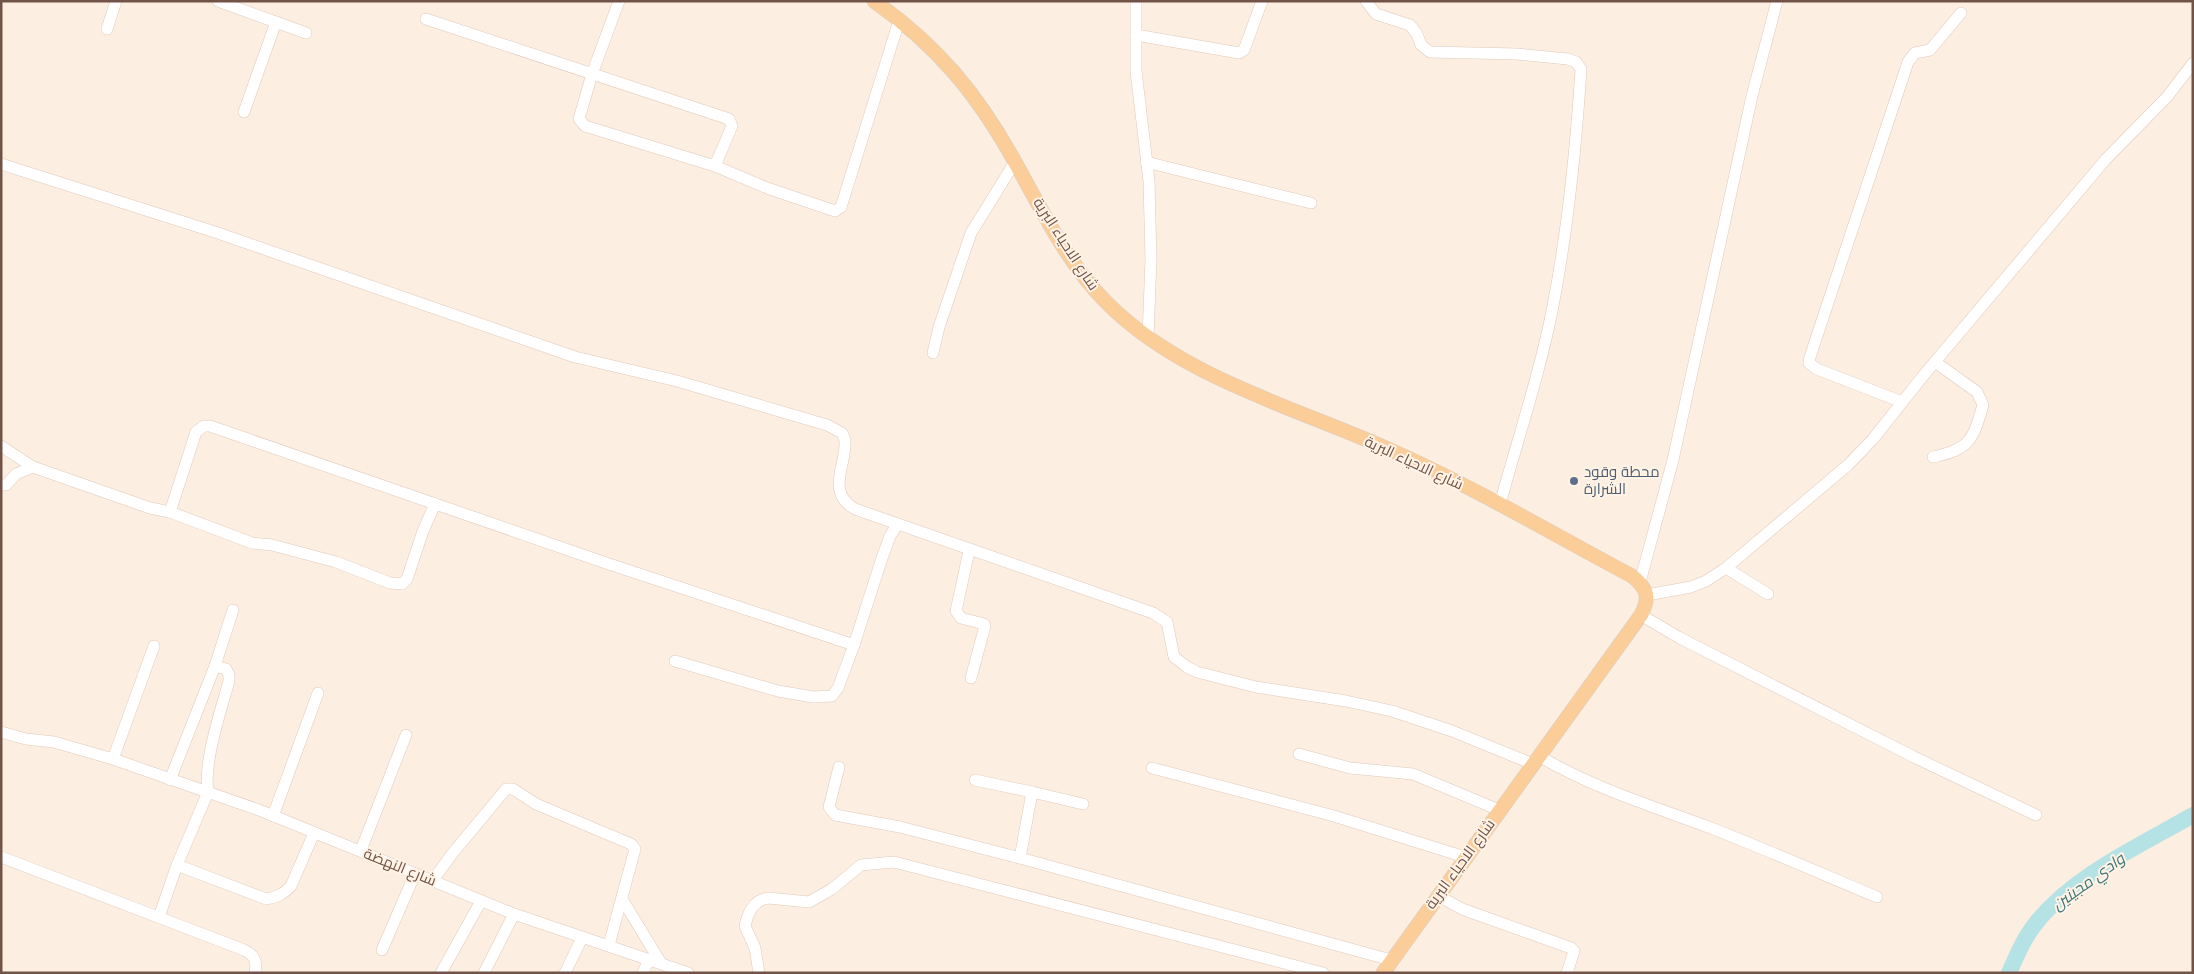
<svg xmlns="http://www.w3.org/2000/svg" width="2194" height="974" font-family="'Noto Sans',Cairo,sans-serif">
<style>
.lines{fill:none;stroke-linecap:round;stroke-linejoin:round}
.river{stroke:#b5e2e5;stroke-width:16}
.minor-casing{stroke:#e0cabc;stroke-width:12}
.major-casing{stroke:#d8cfcc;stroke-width:15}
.minor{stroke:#fff;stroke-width:11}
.major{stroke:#fbcd98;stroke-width:14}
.service-dot{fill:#5c6f8a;stroke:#fff3e6;stroke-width:2}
.labels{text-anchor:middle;stroke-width:4;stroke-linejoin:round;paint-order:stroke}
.street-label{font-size:15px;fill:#725348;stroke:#fff3e6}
.service-label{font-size:15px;fill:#4e5e75;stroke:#fff3e6;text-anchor:start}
.water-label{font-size:16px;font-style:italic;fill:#3c7478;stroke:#fff3e6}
</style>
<rect width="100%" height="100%" fill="#fceee0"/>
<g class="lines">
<!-- river -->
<path class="river" d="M2009,973C2017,955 2024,938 2036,923C2074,875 2141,845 2193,815"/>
<defs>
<g id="minor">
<path d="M218,1L306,33"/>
<path d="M619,1L592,74L579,119L585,126L715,166L767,188L835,211L841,207L899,21"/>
<path d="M1136,1V71L1149,181L1151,259L1148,338"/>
<path d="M1366,1L1376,14L1410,25L1417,34L1421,45L1430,52L1517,54L1568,59L1576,62L1581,69C1576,148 1568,228 1553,306C1540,373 1518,438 1500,504"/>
<path d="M426,19L729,119L732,126L715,166"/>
<path d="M107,29L116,1"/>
<path d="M1136,35L1239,53L1244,50L1262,1"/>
<path d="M244,112L276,22"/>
<path d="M1146,162L1311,203"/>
<path d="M1,164L215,232L575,357L677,381L827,425L842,433L845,440C847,465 825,492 855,509L1153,613L1167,622L1174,657L1187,667L1197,672L1256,687L1346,701L1392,711L1452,731L1533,764"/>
<path d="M933,353L939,327L971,233L1015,162"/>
<path d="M1902,402L1817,369L1809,363L1810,357L1908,62L1915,53L1930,50L1961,13"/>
<path d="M1,446L33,467"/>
<path d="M1933,457C1970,449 1973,440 1983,405L1977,392L1935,362"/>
<path d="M1,485H6L16,474L33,467L150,508L170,512L252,543L272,545L336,562L390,583L402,584L407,579L423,531L435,504"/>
<path d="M170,512L196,432L204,426H210L606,563L854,645"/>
<path d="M969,551L956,611L961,618L984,624L985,626L971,678"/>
<path d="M1726,568L1768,594"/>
<path d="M1640,582L1673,460L1752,96L1777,1"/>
<path d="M1647,595L1691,587L1706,581L1726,568L1848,465L1873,439L1923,376L2106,159L2167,97L2193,63"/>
<path d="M1641,615L1678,637L1914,757L2036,815"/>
<path d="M675,661L778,691L813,697L832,696L838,688L854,645L882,558L890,536L897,525"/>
<path d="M215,666L233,610"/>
<path d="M1,732L26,739L54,742L113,759L259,810L514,914L688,973"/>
<path d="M1299,754L1350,768L1413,774L1499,810"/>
<path d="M1539,756C1593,788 1652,806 1711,828C1767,850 1822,874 1877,897"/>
<path d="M113,759L154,646"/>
<path d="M839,767L829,807L835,815L900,827L1020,858L1391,960"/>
<path d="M1152,768L1334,816L1465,857"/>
<path d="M975,780L1032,792"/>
<path d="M273,816L318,693"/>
<path d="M361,850L406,735"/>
<path d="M1,857L244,950C255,955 257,961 255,973"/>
<path d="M1020,858L1032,792L1083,804"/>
<path d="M177,865L266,899C277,897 284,894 291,886L314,833"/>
<path d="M433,880L452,854L506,789H513L536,804L631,844L635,849L609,945"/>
<path d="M1437,895L1462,909L1571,948L1574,951L1567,973"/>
<path d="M622,899L661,963"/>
<path d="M159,917L177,865L208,792C203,763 221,710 229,681V675L226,669L215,666L170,780"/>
<path d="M382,950L415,874"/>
<path d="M441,973L481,901"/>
<path d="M484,973L514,914"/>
<path d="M565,973L582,938"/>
<path d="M643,973L649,959"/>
<path d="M759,973L755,948L745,926C748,913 753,900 768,898L809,902L832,889L861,865L894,862L1323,973"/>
</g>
<path id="major" d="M874,1C938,46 978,95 1015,162C1041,209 1068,264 1106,302C1180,377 1294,407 1388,449C1472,486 1551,533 1632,576C1648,589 1650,597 1641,615L1383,973"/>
</defs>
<!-- minor casing -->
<use href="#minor" class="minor-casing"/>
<!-- major casing -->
<use href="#major" class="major-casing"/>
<!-- minor -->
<use href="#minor" class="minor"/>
<!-- major -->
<use href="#major" class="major"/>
</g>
<!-- markers -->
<circle class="service-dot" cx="1574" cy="481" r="5"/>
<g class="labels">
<!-- street labels -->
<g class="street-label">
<text transform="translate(1066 244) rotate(57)" y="5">شارع الاحياء البرية</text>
<text transform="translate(1414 463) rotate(25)" y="5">شارع الاحياء البرية</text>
<text transform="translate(1460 864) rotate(-54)" y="5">شارع الاحياء البرية</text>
<text transform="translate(400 867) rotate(22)" y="5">شارع النهضة</text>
</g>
<!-- service labels -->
<g class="service-label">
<text x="1584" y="477">محطة وقود<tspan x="1584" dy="17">الشرارة</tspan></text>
</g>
<!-- water labels -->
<g class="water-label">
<text transform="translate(2088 881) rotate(-36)" y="6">وادي مجينين</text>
</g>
</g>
<!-- border -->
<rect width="2194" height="974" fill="none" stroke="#725348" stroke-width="5"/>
</svg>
